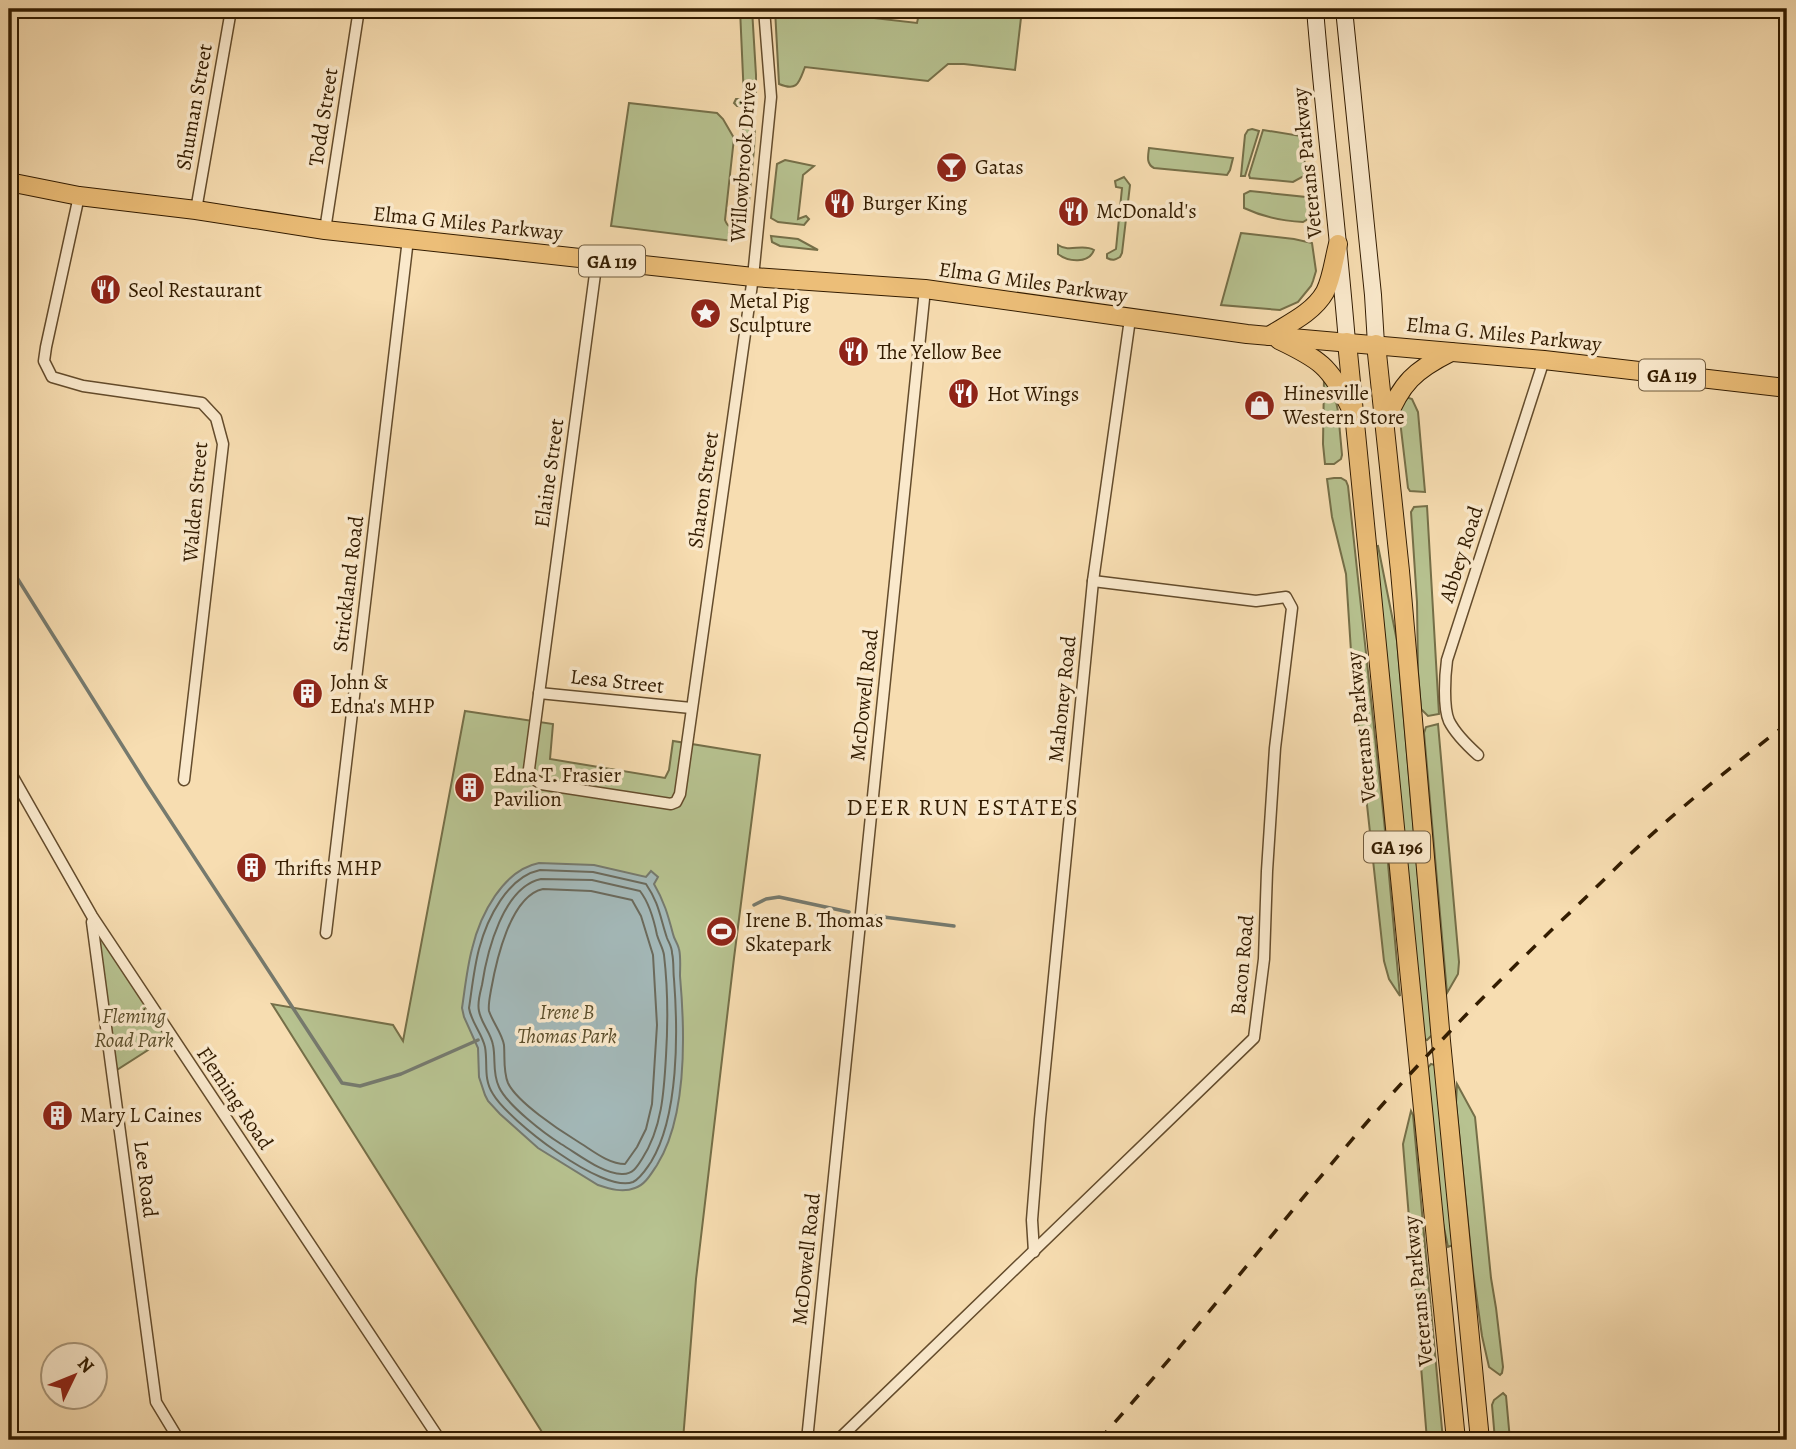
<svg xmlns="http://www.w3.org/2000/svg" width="1796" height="1449" font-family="Alegreya,serif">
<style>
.green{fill:#b7c290;stroke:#756f48;stroke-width:2}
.water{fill:#a3b8b8;stroke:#767a6e;stroke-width:2}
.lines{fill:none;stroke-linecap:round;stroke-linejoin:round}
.shore{stroke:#6b6a5c;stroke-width:2}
.stream{stroke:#767a6e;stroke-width:3.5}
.minor-casing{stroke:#644c2c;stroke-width:13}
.secondary-casing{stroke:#331c00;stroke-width:18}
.primary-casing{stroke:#331c00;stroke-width:20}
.minor{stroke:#fae9cc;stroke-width:10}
.secondary{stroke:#fae9cc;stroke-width:16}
.primary{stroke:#ecbe78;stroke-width:18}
.rail{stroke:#331c00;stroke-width:3.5;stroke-dasharray:12 12;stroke-linecap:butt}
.labels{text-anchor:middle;stroke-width:7;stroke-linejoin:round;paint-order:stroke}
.shield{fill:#fae9cc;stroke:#6f5a3d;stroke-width:2}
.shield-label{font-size:19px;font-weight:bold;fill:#331c00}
.street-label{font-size:21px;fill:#331c00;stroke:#fae9cc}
.poi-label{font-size:21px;fill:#331c00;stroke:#fae9cc;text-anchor:start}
.park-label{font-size:21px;font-style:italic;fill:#5b4e2b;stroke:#fae9cc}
.neighbourhood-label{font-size:23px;letter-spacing:2px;fill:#331c00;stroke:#fae9cc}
</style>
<rect width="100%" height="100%" fill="#f7ddb1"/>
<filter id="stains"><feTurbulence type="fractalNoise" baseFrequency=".00286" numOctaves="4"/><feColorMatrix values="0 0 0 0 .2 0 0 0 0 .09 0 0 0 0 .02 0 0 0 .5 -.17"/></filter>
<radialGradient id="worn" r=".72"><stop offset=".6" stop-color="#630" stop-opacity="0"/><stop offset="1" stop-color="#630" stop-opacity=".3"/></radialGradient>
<!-- green -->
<g class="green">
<path d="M740,9H752L756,75V107L737,106L734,103L736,99H744Z"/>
<path d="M775,9H795L917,23L920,9H1022L1015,70L964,64H948L928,81L805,67C799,82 798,92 779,84Z"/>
<path d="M629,103L717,113L723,119L734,138L725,220C729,231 736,228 746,229C745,236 741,240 733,241L611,226Z"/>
<path d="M752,124L755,126L754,149L747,222L743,219L744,209L739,208L742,181L738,179L743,129L746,125Z"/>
<path d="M1252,129L1259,131L1245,176H1241L1245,135L1248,130Z"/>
<path d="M1263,130L1301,136L1305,165L1304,176L1293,182L1250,178L1249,175Z"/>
<path d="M1149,148L1233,158L1230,170L1227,175L1154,168C1146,164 1148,156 1149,148Z"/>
<path d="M785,160L814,166L803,175L798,219L806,216L809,219L804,225L778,222L771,218L777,164Z"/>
<path d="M1124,177L1130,185L1122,253L1120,257C1115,260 1113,261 1107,258V254L1116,249L1122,188L1116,187L1115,181Z"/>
<path d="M1250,191L1306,197L1309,204L1308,219L1303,222C1283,221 1263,217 1244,208V194Z"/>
<path d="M1241,233L1294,239L1312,243L1316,271L1313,281L1311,286L1298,302L1280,310L1221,305Z"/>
<path d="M771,236L798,239L818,250L780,246L772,242Z"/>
<path d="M1058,245C1070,253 1082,243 1094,250C1089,264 1068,262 1058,254Z"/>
<path d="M1324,378L1333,387L1338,411L1342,455L1341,459L1334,464H1325L1323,444Z"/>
<path d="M1403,396L1412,399L1418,412L1425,492L1410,491L1408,488L1399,412Z"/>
<path d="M1334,478H1341L1346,481L1348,486L1384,820L1400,996L1389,979L1384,961L1352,667L1346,574L1332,517L1327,479Z"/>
<path d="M1427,506L1439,714L1428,716L1421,709L1418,672L1417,602L1411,512L1414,507Z"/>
<path d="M1378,546L1397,641L1432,1035L1427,1040L1424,1039L1373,547Z"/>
<path d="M465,711L553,724L550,759L665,778L669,770L673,741L760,755L734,958L696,1279L683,1440H547L272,1004L393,1025L403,1041Z"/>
<path d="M1438,724L1459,962L1458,974L1447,993L1424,733L1426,727Z"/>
<path d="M103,934L170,1036L112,1073L95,937Z"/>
<path d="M1431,1064L1435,1065L1453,1245L1448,1247L1440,1209L1427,1069Z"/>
<path d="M1457,1084L1475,1117L1491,1278L1496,1308L1503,1367L1502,1373L1500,1375L1489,1367L1482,1336L1473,1272L1456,1103Z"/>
<path d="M1411,1111L1413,1115L1443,1440H1427L1403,1144Z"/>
<path d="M1503,1393L1506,1396L1510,1440H1495L1492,1405L1494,1400Z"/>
</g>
<!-- water -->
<path class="water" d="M539,863L594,865L646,877L651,871L658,877L654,884C664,901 668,915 673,934C674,939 678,944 679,949C681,957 680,967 680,976C685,1032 687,1117 657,1165C651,1174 645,1185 635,1188C623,1193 610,1189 598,1185L538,1148L500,1114L488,1101L485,1095L479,1077L478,1048L464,1017L462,1008C465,988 467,968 472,949C480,915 503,870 539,863Z"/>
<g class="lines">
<!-- shore -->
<g class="shore">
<path d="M540,870L593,872L646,884C659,903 660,917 667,938C669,943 672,947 672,953C674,961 673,971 674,979C678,1032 679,1116 651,1162C646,1169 641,1178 633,1182C603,1194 508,1120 493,1094C483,1079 488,1063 485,1047C482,1033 471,1022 469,1008C472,988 474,968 479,949C487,919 507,877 540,870Z"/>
<path d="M541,879L592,880L640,891C650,904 654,920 657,935C659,942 663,948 664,955C668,989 668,1023 666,1056C664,1092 662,1128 642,1159C637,1167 633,1174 623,1174C604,1175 578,1154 561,1144C545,1134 507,1105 499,1087C492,1073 496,1059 493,1045C491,1033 481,1023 479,1011C477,1003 480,993 482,985C487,952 503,887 541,879Z"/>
<path d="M543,889L591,891L632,900L641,916L653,955L657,1025L652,1104L646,1129L637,1147L625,1164C608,1164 592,1150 577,1141C559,1130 517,1102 508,1083C503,1071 505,1058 504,1045C502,1033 493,1023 489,1011C488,1005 490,996 491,990C496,962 510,896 543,889Z"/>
</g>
<!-- stream -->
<g class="stream">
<path d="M9,565L147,785L342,1083L360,1086L401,1074L478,1040"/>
<path d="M754,905L766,899L779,897L849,912"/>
<path d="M876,916L954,926"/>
</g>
<defs>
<g id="minor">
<path d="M79,196L46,347L44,361L52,377L83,386L202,403L216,418L223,444L184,780"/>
<path d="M196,210L231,10"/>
<path d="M325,230L359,9"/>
<path d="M597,259L529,769L532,777L541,784L671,804L676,802L680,794L753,277L771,97L764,9"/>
<path d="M539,693L691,708"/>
<path d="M1478,755C1468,746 1455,733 1449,721C1443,707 1445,675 1447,660L1544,360"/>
<path d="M9,770L92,916L440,1440"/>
<path d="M92,922L156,1402L179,1440"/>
<path d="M326,933L408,239"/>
<path d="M1034,1252L1032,1220L1040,1119L1093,581L1130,319"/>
<path d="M807,1440L925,289"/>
<path d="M838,1440L1254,1038L1264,959L1267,871L1275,748L1292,608L1286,597L1256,601L1093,581"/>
</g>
<g id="secondary">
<path d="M1315,9C1324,120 1338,231 1347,342"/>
<path d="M1344,9L1373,295L1376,344"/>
</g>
<g id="primary">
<path d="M9,182L79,196L196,210L325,230L753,277L925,289L1247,334L1544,360L1787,388"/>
<path d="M1269,336C1288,324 1313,313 1325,292C1332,278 1334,259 1338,244"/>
<path d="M1279,340C1319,359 1330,366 1350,407"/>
<path d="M1347,342C1381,708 1421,1074 1456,1440"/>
<path d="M1376,344L1400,571L1441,1041L1480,1440"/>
<path d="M1386,421C1401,383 1415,370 1451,352"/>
</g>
</defs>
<!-- minor casing -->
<use href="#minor" class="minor-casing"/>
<!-- secondary casing -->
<use href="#secondary" class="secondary-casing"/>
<!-- primary casing -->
<use href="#primary" class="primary-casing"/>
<!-- minor -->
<use href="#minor" class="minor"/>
<!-- secondary -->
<use href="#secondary" class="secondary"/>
<!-- primary -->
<use href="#primary" class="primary"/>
<!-- rail -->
<path class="rail" d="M1099,1440C1190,1339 1273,1231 1362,1128C1424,1056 1491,988 1560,922C1587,897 1613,870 1640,845C1687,802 1737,762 1787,724"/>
</g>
<!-- icons -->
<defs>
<symbol id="bar-disc" viewBox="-11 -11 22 22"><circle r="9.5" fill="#8f2418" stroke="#fae9cc"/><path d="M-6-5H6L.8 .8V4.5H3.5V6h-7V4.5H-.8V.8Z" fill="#fff"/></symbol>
<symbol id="restaurant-disc" viewBox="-11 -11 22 22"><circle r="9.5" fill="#8f2418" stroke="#fae9cc"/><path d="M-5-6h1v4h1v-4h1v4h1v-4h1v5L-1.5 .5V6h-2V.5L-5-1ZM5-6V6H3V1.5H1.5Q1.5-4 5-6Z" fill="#fff"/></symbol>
<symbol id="sight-disc" viewBox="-11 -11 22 22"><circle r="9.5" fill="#8f2418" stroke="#fae9cc"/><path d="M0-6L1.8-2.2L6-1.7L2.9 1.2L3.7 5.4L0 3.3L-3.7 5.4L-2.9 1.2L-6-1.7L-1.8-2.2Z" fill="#fff"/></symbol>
<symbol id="shop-disc" viewBox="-11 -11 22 22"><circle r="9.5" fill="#8f2418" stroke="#fae9cc"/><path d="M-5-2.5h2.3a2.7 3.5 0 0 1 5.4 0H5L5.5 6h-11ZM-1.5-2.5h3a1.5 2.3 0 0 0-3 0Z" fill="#fff"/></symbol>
<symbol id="building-disc" viewBox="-11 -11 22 22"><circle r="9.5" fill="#8f2418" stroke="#fae9cc"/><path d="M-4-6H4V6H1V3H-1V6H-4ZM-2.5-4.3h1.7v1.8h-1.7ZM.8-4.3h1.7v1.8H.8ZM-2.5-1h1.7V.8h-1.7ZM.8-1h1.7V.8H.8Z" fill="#fff"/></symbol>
<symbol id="stadium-disc" viewBox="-11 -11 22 22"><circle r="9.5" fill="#8f2418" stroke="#fae9cc"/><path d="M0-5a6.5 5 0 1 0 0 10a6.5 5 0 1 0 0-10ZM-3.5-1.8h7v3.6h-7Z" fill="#fff"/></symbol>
</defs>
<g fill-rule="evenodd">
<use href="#bar-disc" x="934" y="150" width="35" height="35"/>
<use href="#restaurant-disc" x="822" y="186" width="35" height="35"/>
<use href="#restaurant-disc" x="1056" y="194" width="35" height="35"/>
<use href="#restaurant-disc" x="88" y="272" width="35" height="35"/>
<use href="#sight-disc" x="688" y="296" width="35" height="35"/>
<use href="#restaurant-disc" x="836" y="334" width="35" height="35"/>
<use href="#restaurant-disc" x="946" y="376" width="35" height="35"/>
<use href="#shop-disc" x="1242" y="388" width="35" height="35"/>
<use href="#building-disc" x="290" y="676" width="35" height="35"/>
<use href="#building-disc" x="452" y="770" width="35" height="35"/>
<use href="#building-disc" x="234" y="850" width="35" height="35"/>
<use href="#stadium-disc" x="704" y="914" width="35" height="35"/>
<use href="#building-disc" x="40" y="1098" width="35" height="35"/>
</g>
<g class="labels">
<!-- shield labels -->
<g class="shield">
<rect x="579" y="245.5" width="66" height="31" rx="5"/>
<rect x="1639" y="359.5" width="66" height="31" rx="5"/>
<rect x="1364" y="831.5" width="66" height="31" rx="5"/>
</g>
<g class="shield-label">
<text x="612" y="268">GA 119</text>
<text x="1672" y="382">GA 119</text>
<text x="1397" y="854">GA 196</text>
</g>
<!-- street labels -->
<g class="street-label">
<text transform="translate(194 107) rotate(-80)" y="7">Shuman Street</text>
<text transform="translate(323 117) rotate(-81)" y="7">Todd Street</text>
<text transform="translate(743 162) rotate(-86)" y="7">Willowbrook Drive</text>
<text transform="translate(1307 163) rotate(-96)" y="7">Veterans Parkway</text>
<text transform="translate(468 223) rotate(6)" y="7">Elma G Miles Parkway</text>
<text transform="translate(1033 282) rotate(8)" y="7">Elma G Miles Parkway</text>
<text transform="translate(1504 334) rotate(6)" y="7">Elma G. Miles Parkway</text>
<text transform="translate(549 473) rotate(-82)" y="7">Elaine Street</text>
<text transform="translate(703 490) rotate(-82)" y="7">Sharon Street</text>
<text transform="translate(195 502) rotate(-85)" y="7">Walden Street</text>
<text transform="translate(1461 554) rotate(-72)" y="7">Abbey Road</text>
<text transform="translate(348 584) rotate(-83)" y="7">Strickland Road</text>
<text transform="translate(617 681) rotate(6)" y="7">Lesa Street</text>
<text transform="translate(864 695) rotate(-84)" y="7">McDowell Road</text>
<text transform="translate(1062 699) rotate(-84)" y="7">Mahoney Road</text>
<text transform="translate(1361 727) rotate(-96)" y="7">Veterans Parkway</text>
<text transform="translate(1242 965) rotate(-85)" y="7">Bacon Road</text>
<text transform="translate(235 1098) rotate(56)" y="7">Fleming Road</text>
<text transform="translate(146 1179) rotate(83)" y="7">Lee Road</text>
<text transform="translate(806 1259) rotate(-84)" y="7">McDowell Road</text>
<text transform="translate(1418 1291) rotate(-96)" y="7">Veterans Parkway</text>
</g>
<!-- poi labels -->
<g class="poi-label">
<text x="975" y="174">Gatas</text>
<text x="862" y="210">Burger King</text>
<text x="1096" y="218">McDonald's</text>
<text x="128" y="297">Seol Restaurant</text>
<text x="729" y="308">Metal Pig<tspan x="729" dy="24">Sculpture</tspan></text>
<text x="877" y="359">The Yellow Bee</text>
<text x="1283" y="400">Hinesville<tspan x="1283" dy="24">Western Store</tspan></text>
<text x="987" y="401">Hot Wings</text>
<text x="330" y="689">John &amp;<tspan x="330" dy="24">Edna's MHP</tspan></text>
<text x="493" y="782">Edna T. Frasier<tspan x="493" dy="24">Pavilion</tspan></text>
<text x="275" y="875">Thrifts MHP</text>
<text x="745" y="927">Irene B. Thomas<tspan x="745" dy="24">Skatepark</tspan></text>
<text x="80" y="1122">Mary L Caines</text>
</g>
<!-- park labels -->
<g class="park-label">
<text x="567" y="1019">Irene B<tspan x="567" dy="24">Thomas Park</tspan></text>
<text x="134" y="1023">Fleming<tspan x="134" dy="24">Road Park</tspan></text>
</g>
<!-- neighbourhood labels -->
<g class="neighbourhood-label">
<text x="963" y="815">DEER RUN ESTATES</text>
</g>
</g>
<!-- margin -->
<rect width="1796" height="1449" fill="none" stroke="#f7ddb1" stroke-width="35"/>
<rect x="10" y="10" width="1775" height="1428" fill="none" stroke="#331c00" stroke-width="3.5"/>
<rect x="18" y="18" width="1761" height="1414" fill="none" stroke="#331c00" stroke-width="2"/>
<!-- north arrow -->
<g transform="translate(74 1376) rotate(47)"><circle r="33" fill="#fae9cc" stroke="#aa977a" stroke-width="2"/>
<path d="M0-5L12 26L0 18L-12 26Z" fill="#8f2418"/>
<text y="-10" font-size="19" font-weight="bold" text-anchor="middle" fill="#331c00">N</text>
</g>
<rect width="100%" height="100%" filter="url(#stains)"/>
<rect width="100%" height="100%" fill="url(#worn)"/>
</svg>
